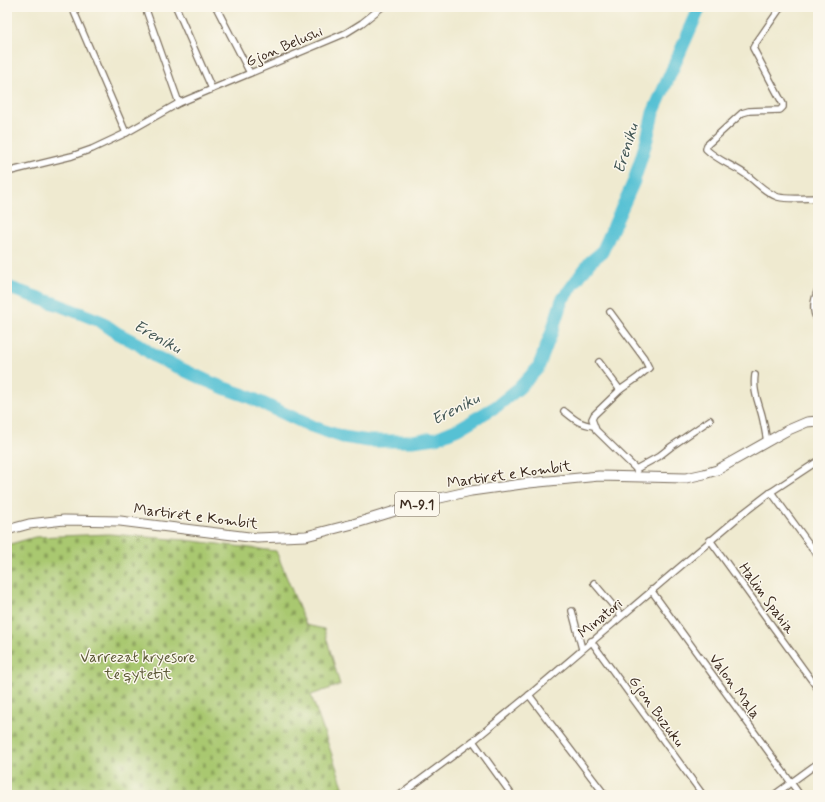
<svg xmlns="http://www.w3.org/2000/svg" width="825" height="802" font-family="Mynerve,sans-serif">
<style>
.cemetery{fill:url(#cemetery-stones);stroke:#727947}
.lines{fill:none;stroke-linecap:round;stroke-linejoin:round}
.river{stroke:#57c1d4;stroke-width:13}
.minor-casing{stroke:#7a6d5c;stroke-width:8}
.primary-casing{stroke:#7a6d5c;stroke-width:11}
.minor{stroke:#fff;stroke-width:5.5}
.primary{stroke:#fff;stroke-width:9}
.labels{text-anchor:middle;stroke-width:3;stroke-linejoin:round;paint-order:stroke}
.shield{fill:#fbf7ec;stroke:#75685c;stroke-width:1}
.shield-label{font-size:14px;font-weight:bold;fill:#3b2a1e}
.street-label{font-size:15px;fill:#3b2a1e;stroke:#fbf7ec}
.park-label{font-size:15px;fill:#5c5937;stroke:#fbf7ec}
.water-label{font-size:16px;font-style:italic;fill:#435755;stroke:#fbf7ec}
</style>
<defs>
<pattern id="cemetery-stones" width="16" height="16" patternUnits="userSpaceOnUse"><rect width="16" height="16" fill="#a9c870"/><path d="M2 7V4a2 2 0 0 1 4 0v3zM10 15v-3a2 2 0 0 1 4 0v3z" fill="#8ba35b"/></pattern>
</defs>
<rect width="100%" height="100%" fill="#fbf7ec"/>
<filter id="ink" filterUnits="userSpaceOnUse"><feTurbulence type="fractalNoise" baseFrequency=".025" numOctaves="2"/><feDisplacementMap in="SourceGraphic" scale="8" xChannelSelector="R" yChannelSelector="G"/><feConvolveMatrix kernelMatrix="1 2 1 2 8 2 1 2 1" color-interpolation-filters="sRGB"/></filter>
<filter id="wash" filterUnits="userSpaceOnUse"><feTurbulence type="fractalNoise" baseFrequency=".012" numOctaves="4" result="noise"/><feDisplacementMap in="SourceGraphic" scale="16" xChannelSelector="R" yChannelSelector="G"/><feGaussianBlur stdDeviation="0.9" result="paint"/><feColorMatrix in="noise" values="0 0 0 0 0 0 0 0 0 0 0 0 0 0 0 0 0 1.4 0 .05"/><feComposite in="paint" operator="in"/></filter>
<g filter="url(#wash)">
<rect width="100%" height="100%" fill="#efead0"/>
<!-- cemetery -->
<path class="cemetery" d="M109,534L185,540L276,551L306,625L324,629L340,685L311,695L346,795H7V545L35,537Z"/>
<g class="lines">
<!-- river -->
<path class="river" d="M7,287L59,305L100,321L117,333L138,344L154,356L205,380L224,388L247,396L311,426L325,431L343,437L369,441H412L436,438L458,429L497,406L519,388L538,368L551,334L562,300L590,262L602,252L634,181L647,139L653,113L700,7"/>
</g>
</g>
<g filter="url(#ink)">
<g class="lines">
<defs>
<g id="minor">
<path d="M72,7L126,133"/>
<path d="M145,7L179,103"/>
<path d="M176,7L212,89"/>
<path d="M216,7L250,73"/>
<path d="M781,7L756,43L753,48L783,104V107L780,110L749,111L742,113L707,145L706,149C717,160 732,165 745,174C756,181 765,193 778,197C789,200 806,198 818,198"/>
<path d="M7,172L72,156L92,149L126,133L179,103L346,33L362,23L382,7"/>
<path d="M818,289C814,300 811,311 818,321"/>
<path d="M610,312L644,358L649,368L637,378L620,390L594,415L592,419L596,430L636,469L638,477"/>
<path d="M599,362L620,390"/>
<path d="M755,375C753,389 757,399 761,412C764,422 765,432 767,441"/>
<path d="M564,411C575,420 579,424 594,426"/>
<path d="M636,469L658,457L672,446L710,420"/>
<path d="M771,492L818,556"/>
<path d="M710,540L818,689"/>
<path d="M594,583L621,615"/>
<path d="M651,590L800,795"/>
<path d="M572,611L582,649"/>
<path d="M591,641L703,795"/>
<path d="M529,695L605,795"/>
<path d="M473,741L512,795"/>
<path d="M400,795L473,741L529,695L741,515L771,492L818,461"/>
<path d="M774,795L818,763"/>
</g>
<path id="primary" d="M7,530L29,524L64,520L120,521L257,538L306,536L353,524L431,500L471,491L529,483L599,476L686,478L704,474L717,470L786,431L807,422L818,421"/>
</defs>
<!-- minor casing -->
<use href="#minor" class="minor-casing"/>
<!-- primary casing -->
<use href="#primary" class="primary-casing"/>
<!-- minor -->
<use href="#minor" class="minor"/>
<!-- primary -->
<use href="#primary" class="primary"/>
</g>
</g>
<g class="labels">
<!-- shield labels -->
<rect class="shield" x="395" y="492" width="44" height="24" rx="3"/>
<g class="shield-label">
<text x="417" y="509">M-9.1</text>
</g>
<!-- street labels -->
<g class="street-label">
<text transform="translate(284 46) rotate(-23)" y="5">Gjon Belushi</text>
<text transform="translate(509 474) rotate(-8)" y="5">Martirët e Kombit</text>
<text transform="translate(196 516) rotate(7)" y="5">Martirët e Kombit</text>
<text transform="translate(767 598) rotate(54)" y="5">Halim Spahia</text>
<text transform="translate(600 618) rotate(-40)" y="5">Minatori</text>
<text transform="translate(735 686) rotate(54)" y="5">Valon Mala</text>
<text transform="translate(657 711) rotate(54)" y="5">Gjon Buzuku</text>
</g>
<!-- park labels -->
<g class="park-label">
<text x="138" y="662">Varrezat kryesore<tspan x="138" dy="17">të qytetit</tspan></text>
</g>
<!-- water labels -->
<g class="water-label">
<text transform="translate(625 148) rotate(-73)" y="6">Ereniku</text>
<text transform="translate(158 336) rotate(29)" y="6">Ereniku</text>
<text transform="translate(455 408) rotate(-27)" y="6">Ereniku</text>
</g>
</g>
<!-- margin -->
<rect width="825" height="802" fill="none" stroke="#fbf7ec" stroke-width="24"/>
</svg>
